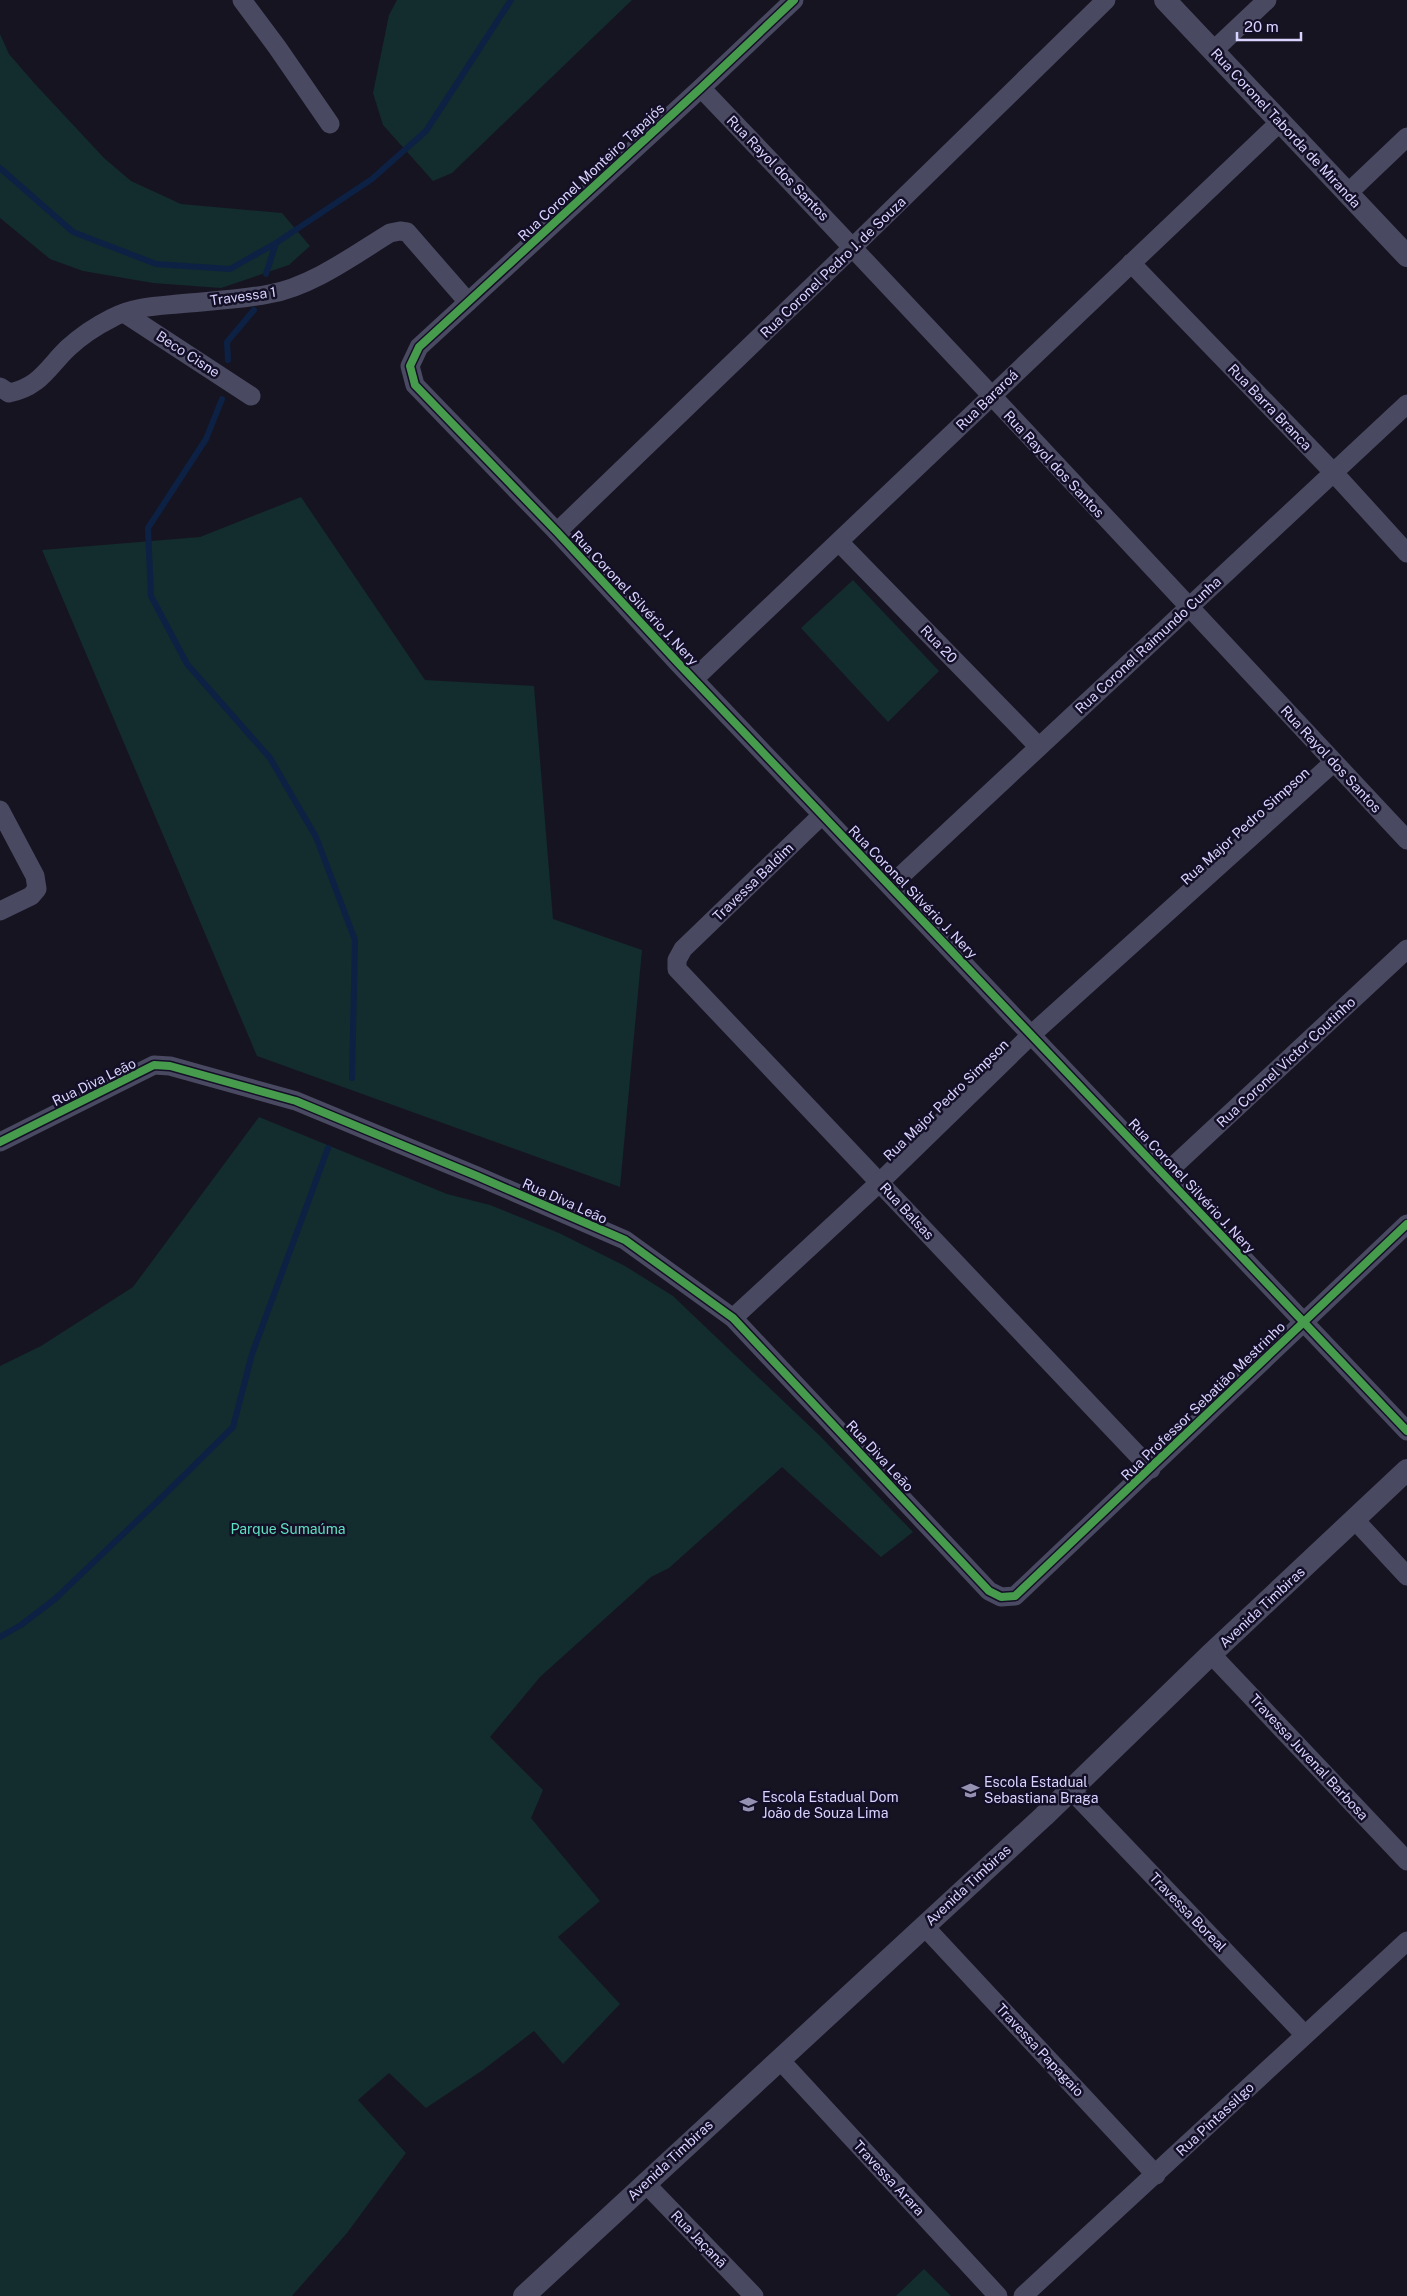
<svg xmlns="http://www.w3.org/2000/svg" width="1407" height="2296" font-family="'Public Sans',sans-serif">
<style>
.green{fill:#132c2d}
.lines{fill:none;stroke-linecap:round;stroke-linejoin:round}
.stream{stroke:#0d2144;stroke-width:6}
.minor{stroke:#4a4962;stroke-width:19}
.tertiary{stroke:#4a4962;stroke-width:22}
.cycleway-casing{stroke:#130f26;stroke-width:11}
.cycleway{stroke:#469c4c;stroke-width:8}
.labels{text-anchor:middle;stroke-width:5;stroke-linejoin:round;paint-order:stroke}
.street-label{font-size:14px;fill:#d9d4ff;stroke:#130f26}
.park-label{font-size:14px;fill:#5fe0c0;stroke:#130f26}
.poi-label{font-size:14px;fill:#d9d4ff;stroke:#130f26;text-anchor:start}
</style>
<rect width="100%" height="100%" fill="#161421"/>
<!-- green -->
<g class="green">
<path d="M397,0H632L452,173L433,181L383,125L373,93L389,15Z"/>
<path d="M0,34L9,54L35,84L104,158L131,181L181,204L282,213L310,246L289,265L221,288L153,283L83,271L50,259L0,218Z"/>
<path d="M301,497L425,680L534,686L553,919L642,950L620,1187L257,1056L42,550L200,537Z"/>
<path d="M853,580L939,671L888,722L801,628Z"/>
<path d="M259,1117L447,1194L490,1205L559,1233L625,1266L673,1296L820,1436L913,1532L881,1557L782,1467L669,1568L651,1577L540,1677L490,1737L543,1790L531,1818L600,1901L558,1937L620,2004L563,2064L534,2031L483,2070L426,2108L389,2073L358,2100L406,2153L347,2233L292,2296H0V1366L41,1346L133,1287Z"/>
<path d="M924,2269L951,2296H896Z"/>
</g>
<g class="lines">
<!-- stream -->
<g class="stream">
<path d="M0,168L73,232L156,264L230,269L276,243L372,179L426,131L511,0"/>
<path d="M266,274L276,243"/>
<path d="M228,360L227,342L254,310"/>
<path d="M222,399L206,439L148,528L151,596L187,664L270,758L316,837L355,940L352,1078"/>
<path d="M0,1637L21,1625L55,1599L160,1499L233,1427L252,1354L328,1148"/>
</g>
<!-- minor -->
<g class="minor">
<path d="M242,0L277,47L330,124"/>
<path d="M794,0L701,88L419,347L410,366L415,385L557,532L679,664L1407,1431"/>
<path d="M1213,51L1267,0"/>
<path d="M701,88C939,337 1172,589 1407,840"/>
<path d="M1348,193L1407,137"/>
<path d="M1131,263L1334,473L1407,553"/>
<path d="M124,313L251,396"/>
<path d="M0,387L9,393C40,387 48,367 68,348C81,336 96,326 112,318C132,307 156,306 178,304C208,301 239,300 269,294C311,287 354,255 390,233L400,231L407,232L468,302"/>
<path d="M557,532L853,247L1106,0"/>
<path d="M839,542L1039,747"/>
<path d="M694,679L1280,122"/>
<path d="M0,810L35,876L37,889L31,896L0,911"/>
<path d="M822,815L683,949L677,960V969L1151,1469"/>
<path d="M890,886L1407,404"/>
<path d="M0,1142L154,1065L170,1066L296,1101L477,1176L625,1240L733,1318L989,1591L1001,1597L1015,1596L1407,1224"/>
<path d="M1164,1175L1407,949"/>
<path d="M733,1318L880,1182L1031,1035L1334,762"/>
<path d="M1355,1520L1407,1576"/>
<path d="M1211,1654L1407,1861"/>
<path d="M1071,1790L1305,2035"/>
<path d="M924,1926L1156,2175"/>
<path d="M780,2060L998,2296"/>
<path d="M645,2183L754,2296"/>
<path d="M1023,2296L1407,1941"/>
</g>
<!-- tertiary -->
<g class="tertiary">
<path d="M1165,0L1407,256"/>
<path d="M524,2296L1044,1816L1211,1654L1407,1470"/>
</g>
<defs>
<g id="cycleway">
<path d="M794,0L701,88L419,347L410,366L415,385L557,532L679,664L1407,1431"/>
<path d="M0,1142L154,1065L170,1066L296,1101L477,1176L625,1240L733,1318L989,1591L1001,1597L1015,1596L1407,1224"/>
</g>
</defs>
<!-- cycleway casing -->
<use href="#cycleway" class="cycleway-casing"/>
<!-- cycleway -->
<use href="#cycleway" class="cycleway"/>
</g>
<!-- icons -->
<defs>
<symbol id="school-bare" viewBox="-9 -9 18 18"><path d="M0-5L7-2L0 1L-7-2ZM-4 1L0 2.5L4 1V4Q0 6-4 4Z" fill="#9591b1" stroke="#130f26" stroke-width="2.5" paint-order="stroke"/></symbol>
</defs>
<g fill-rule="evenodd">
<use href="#school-bare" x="958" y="1778" width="25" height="25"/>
<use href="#school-bare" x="736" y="1792" width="25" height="25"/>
</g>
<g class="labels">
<!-- street labels -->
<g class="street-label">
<text transform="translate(1286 128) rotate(47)" y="5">Rua Coronel Taborda de Miranda</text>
<text transform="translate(778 168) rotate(46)" y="5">Rua Rayol dos Santos</text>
<text transform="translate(591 172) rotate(-43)" y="5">Rua Coronel Monteiro Tapajós</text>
<text transform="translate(833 267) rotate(-44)" y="5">Rua Coronel Pedro J. de Souza</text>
<text transform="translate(243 296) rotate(-8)" y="5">Travessa 1</text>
<text transform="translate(188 354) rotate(33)" y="5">Beco Cisne</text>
<text transform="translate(987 400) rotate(-44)" y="5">Rua Bararoá</text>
<text transform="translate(1270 407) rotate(46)" y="5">Rua Barra Branca</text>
<text transform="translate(1054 464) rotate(47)" y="5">Rua Rayol dos Santos</text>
<text transform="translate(635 598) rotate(47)" y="5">Rua Coronel Silvério J. Nery</text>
<text transform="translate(939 644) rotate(46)" y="5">Rua 20</text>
<text transform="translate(1148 645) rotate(-43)" y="5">Rua Coronel Raimundo Cunha</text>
<text transform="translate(1331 759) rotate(47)" y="5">Rua Rayol dos Santos</text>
<text transform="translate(1245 826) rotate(-42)" y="5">Rua Major Pedro Simpson</text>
<text transform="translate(753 882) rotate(-44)" y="5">Travessa Baldim</text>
<text transform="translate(913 892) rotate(46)" y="5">Rua Coronel Silvério J. Nery</text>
<text transform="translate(1286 1062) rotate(-43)" y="5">Rua Coronel Victor Coutinho</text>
<text transform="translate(94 1082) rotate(-26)" y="5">Rua Diva Leão</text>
<text transform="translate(946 1100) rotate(-44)" y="5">Rua Major Pedro Simpson</text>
<text transform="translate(1192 1186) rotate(47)" y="5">Rua Coronel Silvério J. Nery</text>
<text transform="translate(565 1201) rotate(24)" y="5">Rua Diva Leão</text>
<text transform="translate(907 1211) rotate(47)" y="5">Rua Balsas</text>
<text transform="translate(1203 1401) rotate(-44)" y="5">Rua Professor Sebatião Mestrinho</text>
<text transform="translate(880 1456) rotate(47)" y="5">Rua Diva Leão</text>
<text transform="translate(1262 1607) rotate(-43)" y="5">Avenida Timbiras</text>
<text transform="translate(1309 1757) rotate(47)" y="5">Travessa Juvenal Barbosa</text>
<text transform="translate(968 1885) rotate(-43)" y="5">Avenida Timbiras</text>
<text transform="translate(1188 1912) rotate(46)" y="5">Travessa Boreal</text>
<text transform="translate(1040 2050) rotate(47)" y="5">Travessa Papagaio</text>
<text transform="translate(1215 2119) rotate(-43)" y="5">Rua Pintassilgo</text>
<text transform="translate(670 2160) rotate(-43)" y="5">Avenida Timbiras</text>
<text transform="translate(889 2178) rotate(47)" y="5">Travessa Arara</text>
<text transform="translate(699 2239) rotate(46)" y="5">Rua Jaçanã</text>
</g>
<!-- park labels -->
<g class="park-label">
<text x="288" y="1534">Parque Sumaúma</text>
</g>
<!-- poi labels -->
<g class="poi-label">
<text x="984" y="1787">Escola Estadual<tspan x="984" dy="16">Sebastiana Braga</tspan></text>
<text x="762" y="1802">Escola Estadual Dom<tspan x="762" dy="16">João de Souza Lima</tspan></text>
</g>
</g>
<!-- scale -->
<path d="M1237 32v8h64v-8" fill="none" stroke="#d9d4ff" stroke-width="2.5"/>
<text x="1244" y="32" font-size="15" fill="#d9d4ff" stroke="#130f26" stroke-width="4" paint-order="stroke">20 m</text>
</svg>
